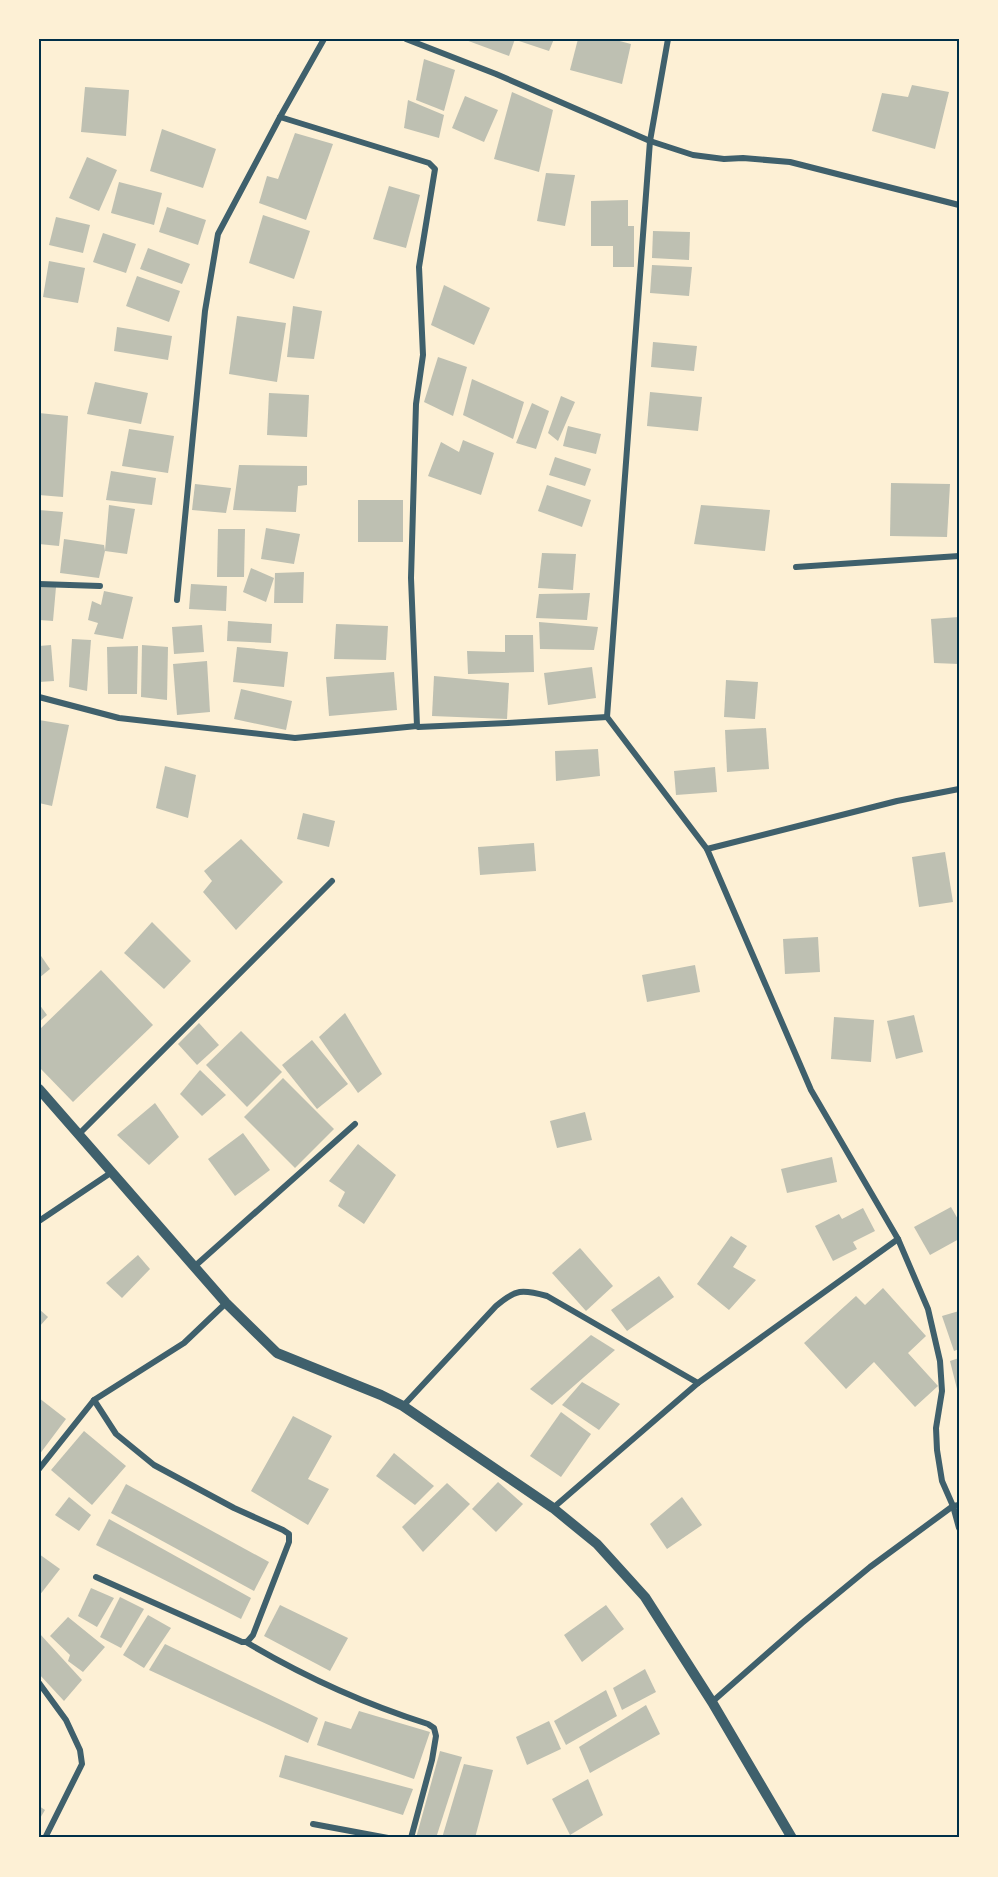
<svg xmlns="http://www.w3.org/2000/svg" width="998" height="1877" font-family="'Source Sans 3',sans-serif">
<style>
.building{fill:#bec0b2}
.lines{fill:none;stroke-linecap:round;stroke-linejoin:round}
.minor{stroke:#3f606c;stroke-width:6}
.tertiary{stroke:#3f606c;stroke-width:10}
.neatline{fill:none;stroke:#003049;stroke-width:2}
</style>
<rect width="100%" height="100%" fill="#fdf0d5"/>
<!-- building -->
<g class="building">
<path d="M463,39H515L509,56Z"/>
<path d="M520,39H554L549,51L519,41Z"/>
<path d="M578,39H612L631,44L622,84L570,70Z"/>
<path d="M424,59L455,70L444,111L416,100Z"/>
<path d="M912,85L949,92L935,149L872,131L882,93L908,97Z"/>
<path d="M85,87L129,90L126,136L81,132Z"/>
<path d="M512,92L553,110L539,172L494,159Z"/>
<path d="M465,96L498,110L484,142L452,128Z"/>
<path d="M408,100L444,115L439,138L404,128Z"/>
<path d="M162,129L216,149L203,188L150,171Z"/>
<path d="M295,133L333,144L306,220L259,203L267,176L278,179Z"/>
<path d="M87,157L117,170L99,211L69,198Z"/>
<path d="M546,173L575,175L565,226L537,221Z"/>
<path d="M119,182L162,193L154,225L111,213Z"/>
<path d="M389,186L420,195L406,248L373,239Z"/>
<path d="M628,200V226H634V267H613V246H591V201Z"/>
<path d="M167,207L206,220L198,245L159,232Z"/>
<path d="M263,215L310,231L294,279L249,263Z"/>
<path d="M56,217L90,225L83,253L49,245Z"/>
<path d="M653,231L690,232L689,260L652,258Z"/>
<path d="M103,233L136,244L126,273L93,262Z"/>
<path d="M148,248L190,264L182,284L140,269Z"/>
<path d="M49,261L85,268L78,303L43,297Z"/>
<path d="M652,265L692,267L689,296L650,293Z"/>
<path d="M137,276L180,291L169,322L126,306Z"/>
<path d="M444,285L490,308L474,345L431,325Z"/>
<path d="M293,306L322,311L314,359L287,357Z"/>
<path d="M237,316L286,323L277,382L229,374Z"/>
<path d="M117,327L172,336L168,360L114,351Z"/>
<path d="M653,342L697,346L694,371L651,367Z"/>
<path d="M438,357L467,367L453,416L424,402Z"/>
<path d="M472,379L524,402L513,439L463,415Z"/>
<path d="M95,382L148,393L141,424L87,414Z"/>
<path d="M650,392L702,397L698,431L647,426Z"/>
<path d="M269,393L309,395L307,437L267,435Z"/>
<path d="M561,396L575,402L558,441L548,433Z"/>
<path d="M532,403L549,411L536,449L516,443Z"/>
<path d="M39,413L68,416L63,497L39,495Z"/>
<path d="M568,426L601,434L596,454L563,446Z"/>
<path d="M129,429L174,436L168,473L122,466Z"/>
<path d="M463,440L494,453L481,495L428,476L441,442L459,452Z"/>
<path d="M555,457L591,469L585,486L549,475Z"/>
<path d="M239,465L307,466V485L298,486L296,512L233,510Z"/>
<path d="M111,471L156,478L152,505L106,500Z"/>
<path d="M891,483L950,484L947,537L890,536Z"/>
<path d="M195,484L231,488L226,513L192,510Z"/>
<path d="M547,485L591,500L582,527L538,511Z"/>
<rect x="358" y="500" width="45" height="42"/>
<path d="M109,505L135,509L127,554L105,551Z"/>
<path d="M701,505L770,510L765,551L694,544Z"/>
<path d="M39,510L63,512L59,546L39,544Z"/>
<path d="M266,528L300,534L294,564L261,559Z"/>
<path d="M218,529H245L244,577H217Z"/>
<path d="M64,539L104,545L105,551L99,578L60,573Z"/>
<path d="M542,553L576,554L573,590L538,588Z"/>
<path d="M251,568L274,578L266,602L243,592Z"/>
<path d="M304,572L303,603H274L275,573Z"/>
<path d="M191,584L227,586L226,611L189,609Z"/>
<path d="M39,586L56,587L53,621L39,620Z"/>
<path d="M104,591L133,597L123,639L94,634L98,623L88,620L92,601L101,605Z"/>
<path d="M590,593L587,620L536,618L539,594Z"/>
<path d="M959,617V664L934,663L931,619Z"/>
<path d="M228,621L272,624L271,643L227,641Z"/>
<path d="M539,622L598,627L594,650L540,649Z"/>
<path d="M336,624L388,626L386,660L334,659Z"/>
<path d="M202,625L204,652L174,654L172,627Z"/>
<path d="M505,635H533L534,672L468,674L467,651L505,652Z"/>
<path d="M72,639L91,640L87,691L69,687Z"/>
<path d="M51,645L54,681L39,682V646Z"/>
<path d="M142,645L168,647L167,700L141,697Z"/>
<path d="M138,646L137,694H108L107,647Z"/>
<path d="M237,647L288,652L284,687L233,682Z"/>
<path d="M207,661L210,712L177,715L173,664Z"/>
<path d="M592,667L596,698L548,705L544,673Z"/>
<path d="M394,672L397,710L329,716L326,677Z"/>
<path d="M434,676L509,683L507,719L432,716Z"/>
<path d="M726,680L758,682L755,719L724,717Z"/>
<path d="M241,689L292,701L286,730L234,719Z"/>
<path d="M39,720L69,725L52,806L39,803Z"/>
<path d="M766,728L769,769L727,772L725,730Z"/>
<path d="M598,749L600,776L556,781L555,751Z"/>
<path d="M165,766L196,775L188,818L156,808Z"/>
<path d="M715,767L717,792L676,795L674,771Z"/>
<path d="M303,813L335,821L329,847L297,839Z"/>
<path d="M241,839L283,882L236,930L203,892L212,881L204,871Z"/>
<path d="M534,843L536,871L480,875L478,847Z"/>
<path d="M945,852L953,902L919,907L912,857Z"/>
<path d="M152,922L191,961L164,989L124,953Z"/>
<path d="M818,937L820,972L785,974L783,939Z"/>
<path d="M39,953L50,969L39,978Z"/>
<path d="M695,965L700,992L647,1002L642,975Z"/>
<path d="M101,970L153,1025L73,1102L39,1067V1030Z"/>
<path d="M39,1004L47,1015L39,1022Z"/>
<path d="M345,1013L382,1074L358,1093L319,1037Z"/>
<path d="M914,1015L923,1052L896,1059L887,1021Z"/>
<path d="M834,1017L874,1020L871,1062L831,1059Z"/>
<path d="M199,1023L219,1045L197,1065L178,1044Z"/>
<path d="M241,1031L282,1072L247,1107L206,1065Z"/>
<path d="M312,1040L348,1084L317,1109L282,1065Z"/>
<path d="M200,1070L226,1095L202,1116L180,1094Z"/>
<path d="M283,1078L334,1129L295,1168L244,1117Z"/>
<path d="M155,1103L179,1137L149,1165L117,1135Z"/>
<path d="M585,1112L592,1140L557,1148L550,1121Z"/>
<path d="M243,1133L270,1170L235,1196L208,1159Z"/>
<path d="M358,1144L396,1175L364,1224L338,1206L345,1192L329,1181Z"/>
<path d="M832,1157L837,1182L787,1193L781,1169Z"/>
<path d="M951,1207L959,1221V1239L930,1255L914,1227Z"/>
<path d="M863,1208L875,1231L853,1242L857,1249L833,1261L815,1226L839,1214L842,1219Z"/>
<path d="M731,1236L747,1246L733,1267L756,1280L729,1310L697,1284Z"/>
<path d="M580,1248L613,1286L586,1311L552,1273Z"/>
<path d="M138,1255L150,1269L122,1298L106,1283Z"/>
<path d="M659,1276L674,1297L627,1331L611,1310Z"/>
<path d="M883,1288L926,1336L908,1353L938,1386L915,1407L874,1362L846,1389L804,1343L856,1296L865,1305Z"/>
<path d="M39,1309L48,1317L39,1327Z"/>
<path d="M959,1311V1349L954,1351L942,1316Z"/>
<path d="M591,1335L615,1350L552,1405L530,1389Z"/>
<path d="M959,1358V1393H958L950,1361Z"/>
<path d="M582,1382L620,1404L599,1430L562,1405Z"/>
<path d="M39,1398L66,1419L39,1455Z"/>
<path d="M561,1412L591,1434L561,1477L530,1456Z"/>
<path d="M293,1416L332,1436L308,1479L329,1489L308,1525L251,1491Z"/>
<path d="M84,1431L126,1466L92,1505L51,1470Z"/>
<path d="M394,1453L434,1486L415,1505L376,1476Z"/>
<path d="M498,1482L523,1504L496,1532L472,1509Z"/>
<path d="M447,1483L470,1504L423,1552L402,1527Z"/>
<path d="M126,1484L269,1562L254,1591L111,1513Z"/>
<path d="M69,1497L91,1515L79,1531L55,1515Z"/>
<path d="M682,1497L702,1525L667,1549L650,1524Z"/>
<path d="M109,1519L251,1598L241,1619L96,1545Z"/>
<path d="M39,1554L60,1569L39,1596Z"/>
<path d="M91,1588L114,1598L97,1627L78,1616Z"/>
<path d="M120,1597L144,1609L121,1648L100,1637Z"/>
<path d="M280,1605L348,1638L330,1671L264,1636Z"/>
<path d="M606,1605L624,1629L582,1662L564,1635Z"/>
<path d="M148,1615L171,1628L144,1668L123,1655Z"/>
<path d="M68,1617L105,1647L83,1672L68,1661L70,1655L50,1636Z"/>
<path d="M40,1634L82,1680L64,1701L39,1674Z"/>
<path d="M165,1644L318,1718L308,1743L149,1670Z"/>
<path d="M645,1669L656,1692L622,1710L613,1688Z"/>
<path d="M606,1690L617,1716L566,1745L554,1721Z"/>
<path d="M646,1705L660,1734L590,1773L579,1747Z"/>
<path d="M359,1711L430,1732L414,1779L317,1745L325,1721L351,1729Z"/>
<path d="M549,1721L561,1749L527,1765L516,1737Z"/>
<path d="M440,1751L462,1757L436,1838H416Z"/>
<path d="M285,1755L413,1789L403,1815L279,1777Z"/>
<path d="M464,1764L493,1770L475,1838H442Z"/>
<path d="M588,1779L603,1815L570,1835L552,1799Z"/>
<path d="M39,1806L45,1810L39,1820Z"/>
</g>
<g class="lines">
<!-- minor -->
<g class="minor">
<path d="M406,39L496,74L650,141L693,155L724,159L743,158L790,162L959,205"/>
<path d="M668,39L650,141L607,717L707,849L811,1090L898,1239L928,1309L940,1361L942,1391L936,1428L937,1450L942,1481L953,1506L959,1528"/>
<path d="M280,117L429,163L435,169L419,267L423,355L416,404L411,578L417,726"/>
<path d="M796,567L959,556"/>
<path d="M39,584L100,586"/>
<path d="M177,600L205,311L218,234L280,117L324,39"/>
<path d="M39,697L119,718L295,738L417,726L418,727L508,723L607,717"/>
<path d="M707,849L897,801L959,789"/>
<path d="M79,1134L332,881"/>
<path d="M39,1221L112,1172"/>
<path d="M195,1266L355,1124"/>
<path d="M94,1400L116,1434L154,1465L234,1508L283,1530L289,1534V1542L253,1635L247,1642H242L96,1577"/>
<path d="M403,1406L496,1306C516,1289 522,1289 547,1296L698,1383"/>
<path d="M39,1469L94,1400L184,1343L226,1303"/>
<path d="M553,1508L698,1383L898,1239"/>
<path d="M246,1642C303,1676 365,1704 428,1724L434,1728L436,1736L432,1760L411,1838"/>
<path d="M39,1683L66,1720L80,1750L82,1764L45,1838"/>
<path d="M712,1702L802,1623L870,1567L953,1506L959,1505"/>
<path d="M313,1824L388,1838"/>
</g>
<!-- tertiary -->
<path class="tertiary" d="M39,1089L226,1303L277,1353L381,1395L403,1406L553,1508L597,1544L645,1597L712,1702L792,1838"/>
</g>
<!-- border -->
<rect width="998" height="1877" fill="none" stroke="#fdf0d5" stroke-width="81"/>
<rect x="40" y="40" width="918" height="1796" class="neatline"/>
</svg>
